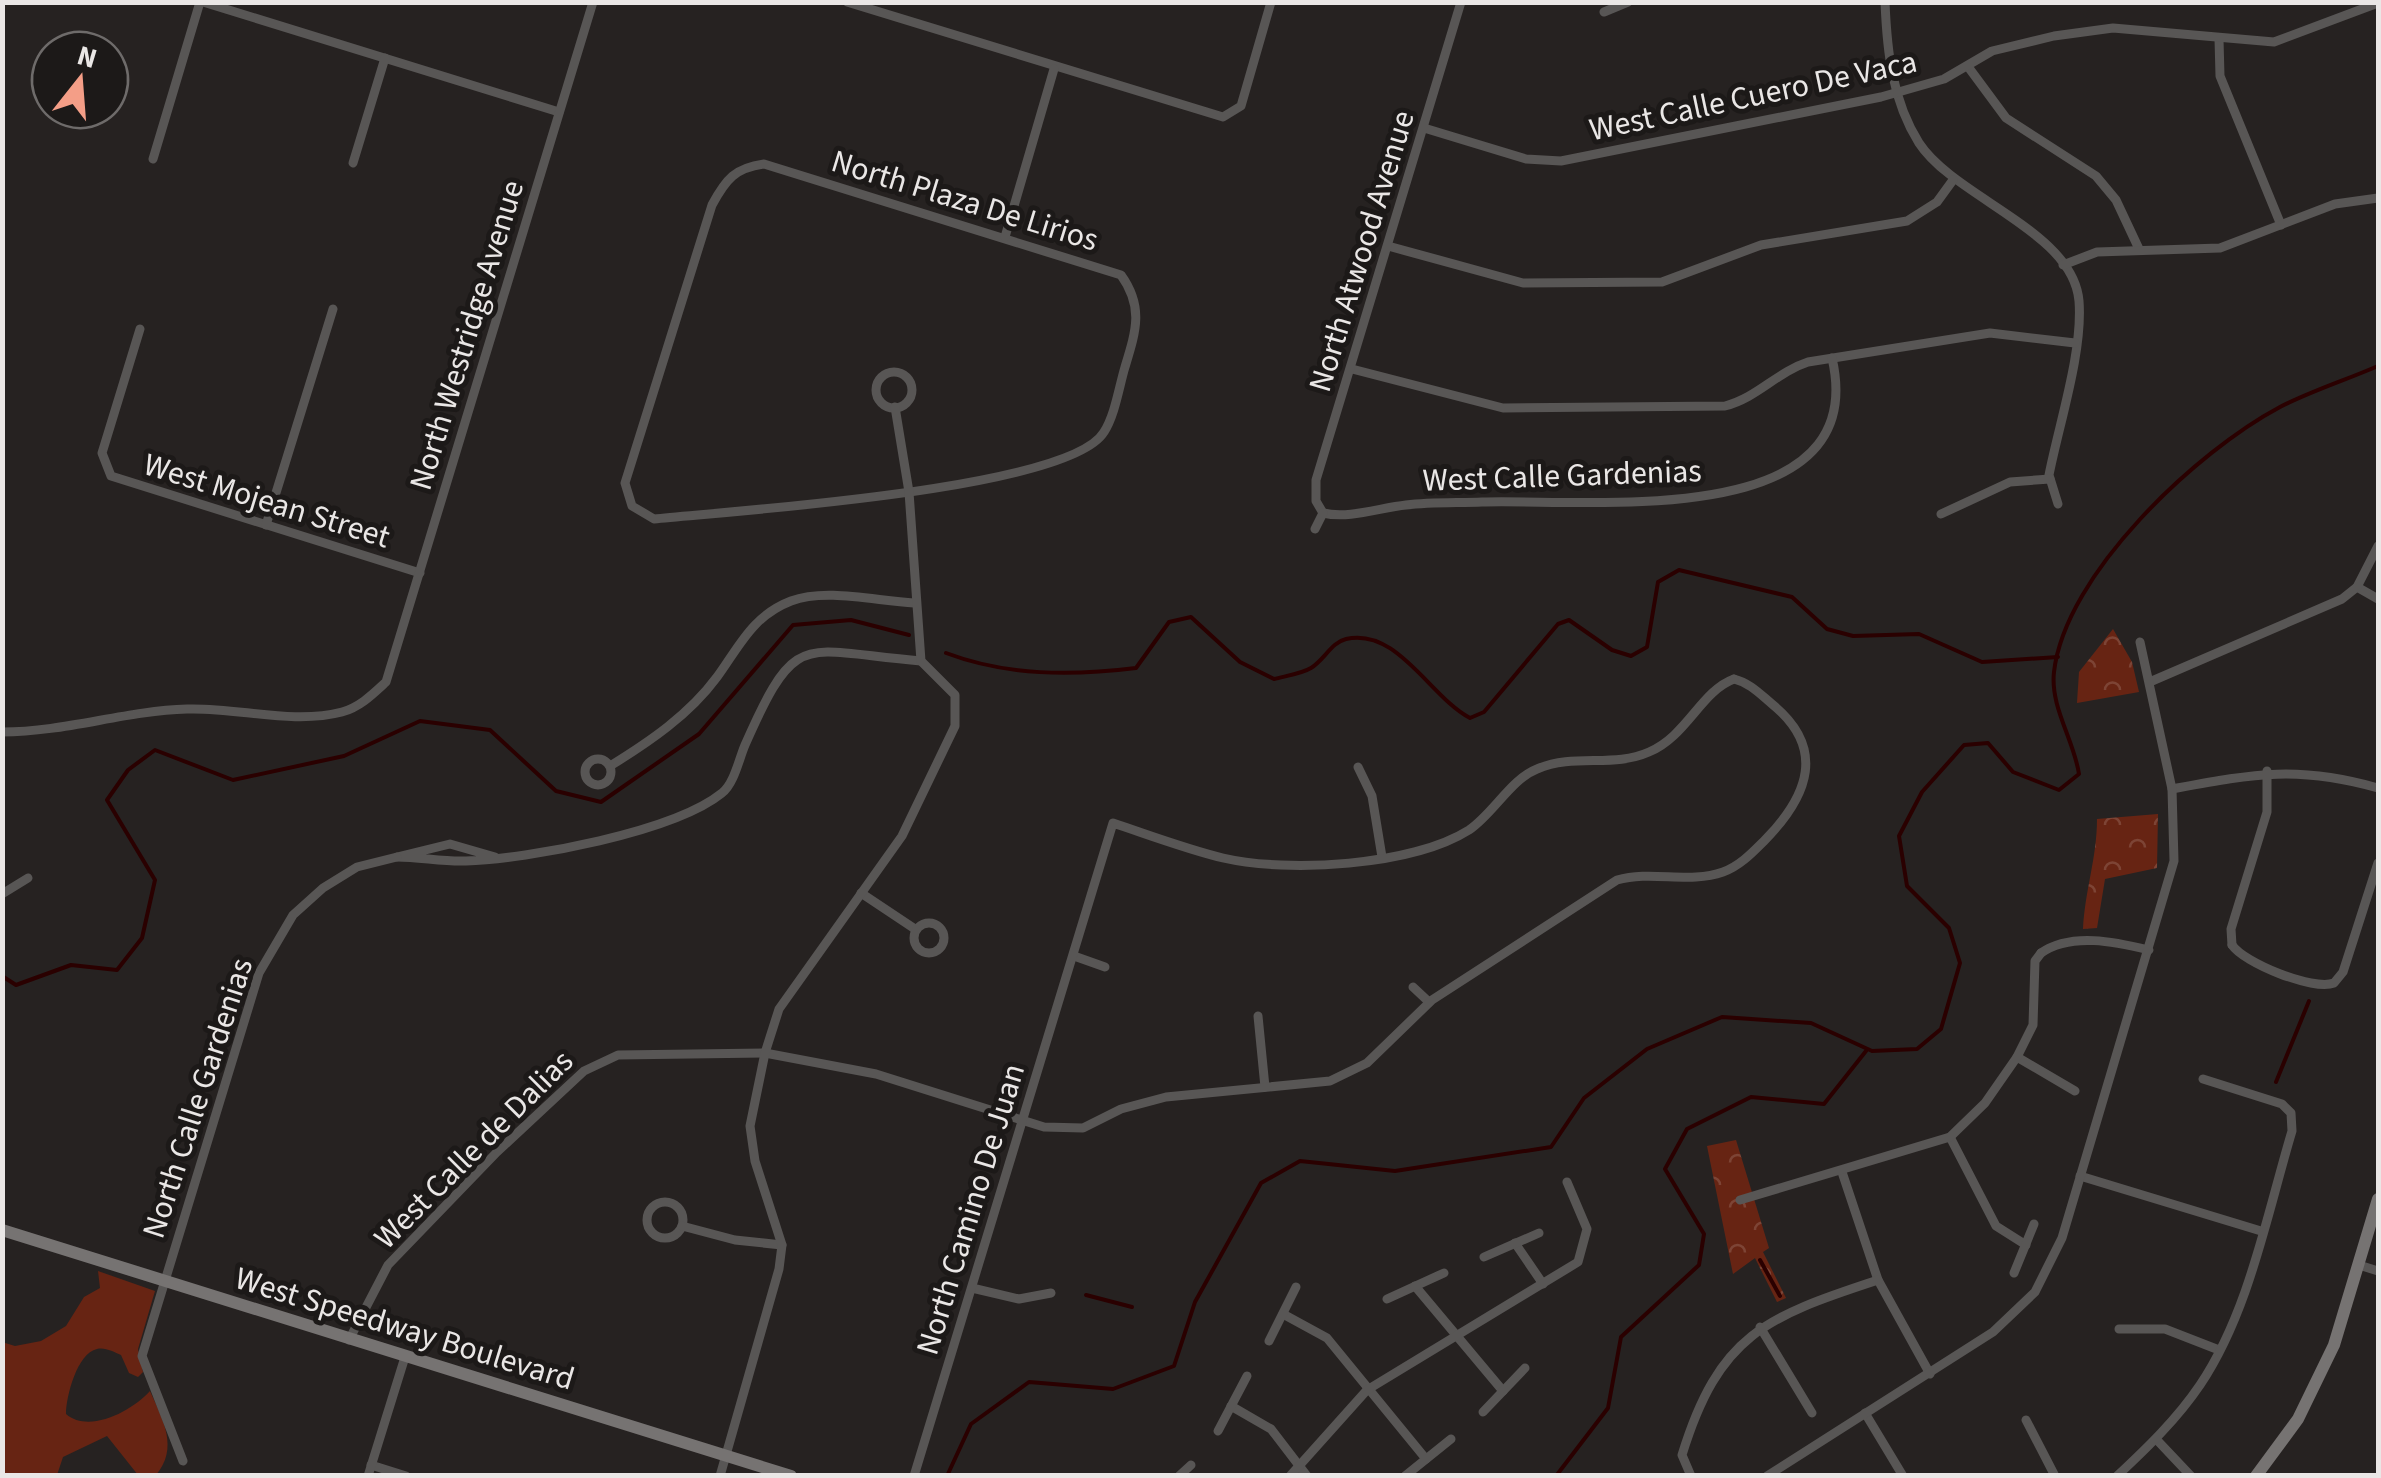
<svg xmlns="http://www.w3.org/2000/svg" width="2381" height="1478" font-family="'Source Sans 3',sans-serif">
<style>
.grass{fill:#672413}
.forest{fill:url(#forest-crowns)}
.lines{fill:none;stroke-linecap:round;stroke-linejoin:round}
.stream{stroke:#2a0000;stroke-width:4}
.street{stroke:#585655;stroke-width:9}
.secondary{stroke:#767372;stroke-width:12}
.labels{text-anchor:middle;stroke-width:10;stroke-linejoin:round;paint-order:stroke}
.street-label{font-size:32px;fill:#eae7e6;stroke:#1c1918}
</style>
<defs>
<pattern id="forest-crowns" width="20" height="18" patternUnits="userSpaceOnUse" patternTransform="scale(2.5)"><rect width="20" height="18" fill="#672413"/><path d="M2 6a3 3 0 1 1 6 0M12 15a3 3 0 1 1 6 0" fill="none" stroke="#7d4435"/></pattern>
</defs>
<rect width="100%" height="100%" fill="#262221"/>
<!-- grass -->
<path class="grass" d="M98,1271L155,1291L138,1349L143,1372L138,1377L129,1373L121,1355C114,1352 105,1347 97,1349C77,1353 66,1397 66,1414C89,1434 132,1411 150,1391C163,1420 179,1448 156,1475H138L107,1436L63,1457L57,1475H3L2,1342L15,1346L41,1341L66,1326L84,1297L100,1288Z"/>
<!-- forest -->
<g class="forest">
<path d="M2113,629L2132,662L2139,692L2077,703L2079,672Z"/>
<path d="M2158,814L2157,868L2105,879L2097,928L2083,929C2085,890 2097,858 2097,819Z"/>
<path d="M1736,1140L1769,1248L1763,1252L1786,1298L1777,1302L1755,1258L1733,1274L1707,1146Z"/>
</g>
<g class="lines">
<!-- stream -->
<g class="stream">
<path d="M946,653C1007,676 1072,676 1136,668L1169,622L1191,617L1240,662L1274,679C1285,676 1301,674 1311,668C1324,660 1332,642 1346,639C1397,627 1430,697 1470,718L1484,712L1558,624L1569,620L1612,650L1631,656L1647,647L1658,582L1679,570L1792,597L1827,629L1853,636L1919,634L1982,662L2058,657"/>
<path d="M2,976L16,985L71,965L117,970L142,938L155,880L107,800L128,770L155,750L233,780L344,756L420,721L490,730L556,791L601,802L699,734L793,625L851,620L909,635"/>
<path d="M2276,1082L2309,1001"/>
<path d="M1760,1260L1780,1296"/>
<path d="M1086,1295L1132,1307"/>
<path d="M947,1476L971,1424L1029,1382L1113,1389L1174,1366L1195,1302L1261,1183L1300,1161L1395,1171L1551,1147L1584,1098L1647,1049L1722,1017L1811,1023L1872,1051L1917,1049L1941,1029L1960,963L1949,928L1907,886L1899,836L1922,792L1964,745L1988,743L2013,772L2059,790L2079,774C2074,740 2050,707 2054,672C2065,574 2197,451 2280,407C2311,391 2346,380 2378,366"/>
<path d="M1556,1476L1608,1408L1621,1337L1699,1265L1704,1234L1665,1169L1687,1129L1751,1097L1824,1104L1866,1051"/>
</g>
<!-- street -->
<g class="street">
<path d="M203,2L559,112"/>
<path d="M847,2L1223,117L1241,106L1271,2"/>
<path d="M1885,2C1887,51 1892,100 1919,143C1955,198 2073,231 2079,301C2083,352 2059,424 2049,475L2058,504"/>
<path d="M1604,12L1628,2"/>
<path d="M2219,39L2220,76L2281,225"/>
<path d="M1969,68L2006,118L2096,176L2116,200L2139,249"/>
<path d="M1424,128L1526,159L1561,161L1881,97L1944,79L1992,51L2054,36L2113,28L2274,42L2378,3"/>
<path d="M153,159L200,2"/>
<path d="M353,163L385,58"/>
<path d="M764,164L1121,275C1144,307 1136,331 1125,367C1119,387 1115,415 1104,432C1069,490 730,511 654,519L632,506L625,483L712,205C726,179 735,168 764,164Z"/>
<path d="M1005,237L1054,69"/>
<path d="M1388,246L1523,283L1662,282L1761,245L1907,221L1937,202L1953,180"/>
<path d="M2063,265L2097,252L2220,248L2335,204L2378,198"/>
<path d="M140,329L102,453L111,476L420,573"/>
<path d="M1352,369L1503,408L1725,406C1757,398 1777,372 1808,362L1990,333L2075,343"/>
<circle cx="894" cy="390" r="18"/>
<path d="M1323,513C1349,519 1379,508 1406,505C1431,502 1457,503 1482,502C1582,498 1873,535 1832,358"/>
<path d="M1323,513L1316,501V480L1461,2"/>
<path d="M1941,514L2010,482L2050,479"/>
<path d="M266,525L333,309"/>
<path d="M1315,529L1323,513"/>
<path d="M2357,587L2378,599"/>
<path d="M2152,681L2342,599L2357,587L2378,546"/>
<path d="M2,732C65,732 124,711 187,709C237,707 292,725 342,712C360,707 373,694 386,682L593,2"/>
<circle cx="598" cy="772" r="13"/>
<path d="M610,766C649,742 689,715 717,677C739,647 752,616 791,601C826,588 876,601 914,603"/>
<path d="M1358,767L1372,796L1382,857"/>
<path d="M2172,789C2253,774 2297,765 2378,788"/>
<path d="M495,857L450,844L397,857C420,857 443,862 466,861C528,859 674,832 722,793C734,784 739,759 745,745C797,627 801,651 921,661"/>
<path d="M861,893L915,929"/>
<path d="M2,894L28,878"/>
<circle cx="929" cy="938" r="15"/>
<path d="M2232,945C2244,963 2313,991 2334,983L2343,972L2378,863"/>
<path d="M2232,945L2231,929L2267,812V771"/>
<path d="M2041,953C2071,932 2116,942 2149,950"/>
<path d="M1074,956L1105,967"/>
<path d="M1413,987L1429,1002"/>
<path d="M1258,1016L1265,1087"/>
<path d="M2017,1057L2075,1091"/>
<path d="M1950,1137L1996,1226L2026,1245"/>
<path d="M1842,1172L1878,1280L1930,1374"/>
<path d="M2080,1176L2261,1231"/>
<path d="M1740,1200L1950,1137L1985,1103L2017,1057L2033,1025L2035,961L2041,953"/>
<circle cx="665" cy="1220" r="18"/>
<path d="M682,1226L735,1240L782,1245"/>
<path d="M1515,1243L1543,1284"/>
<path d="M1484,1257L1539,1233"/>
<path d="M2359,1265L2378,1271"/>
<path d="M2014,1273L2034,1224"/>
<path d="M1415,1286L1503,1391"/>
<path d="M972,1288L1019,1299L1051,1293"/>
<path d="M1387,1299L1444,1273"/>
<path d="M1283,1314L1327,1338L1426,1459"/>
<path d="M1760,1327L1812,1413"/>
<path d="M2119,1329H2165L2219,1350"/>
<path d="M349,1340L388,1265L497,1152L584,1071L618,1055L765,1053L876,1074L1044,1127L1083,1128L1121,1109L1166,1097L1330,1081L1367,1063L1432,1000L1617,880C1652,870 1689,884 1723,872C1740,866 1753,852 1765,840C1809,795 1826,748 1772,704C1760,694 1750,683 1734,679"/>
<path d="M1269,1341L1296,1287"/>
<path d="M1231,1406L1271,1429L1307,1476"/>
<path d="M1483,1412L1525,1368"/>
<path d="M1865,1413L1903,1476"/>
<path d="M2026,1420L2055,1476"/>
<path d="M1218,1431L1247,1376"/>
<path d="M2156,1439L2191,1476"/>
<path d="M183,1461L142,1356L259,973L293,915L323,888L357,867L397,857"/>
<path d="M371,1465L406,1476"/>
<path d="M368,1476L405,1357"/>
<path d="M720,1476L779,1269L782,1245L755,1161L750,1126L765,1053L779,1009L902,836L955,726V695L921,661L909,492L895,407"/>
<path d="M914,1476L1113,823C1149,835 1186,849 1223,858C1288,873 1412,866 1469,830C1493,814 1511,779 1537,769C1575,753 1613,768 1649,752C1687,736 1701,691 1734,679"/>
<path d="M1179,1476L1191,1465"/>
<path d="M1290,1476L1367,1390L1578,1262L1587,1229L1567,1182"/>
<path d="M1405,1476L1451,1439"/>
<path d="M1691,1476L1682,1455C1719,1335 1765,1317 1878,1280"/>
<path d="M1767,1476L1993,1332L2035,1292L2062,1238L2174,861L2172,789L2140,642"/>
<path d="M2117,1476C2147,1448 2177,1419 2200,1385C2249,1312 2267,1214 2292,1131L2291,1113L2282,1104L2203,1079"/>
</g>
<!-- secondary -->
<g class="secondary">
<path d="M2,1230L791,1476"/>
<path d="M2256,1476L2298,1419L2334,1345L2378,1199"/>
</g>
</g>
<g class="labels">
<!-- street labels -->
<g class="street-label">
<text transform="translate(1753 95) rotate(-12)" y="11">West Calle Cuero De Vaca</text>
<text transform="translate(965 200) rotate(17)" y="11">North Plaza De Lirios</text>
<text transform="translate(1361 251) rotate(-73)" y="11">North Atwood Avenue</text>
<text transform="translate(466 335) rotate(-73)" y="11">North Westridge Avenue</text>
<text transform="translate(1562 475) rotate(-2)" y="11">West Calle Gardenias</text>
<text transform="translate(267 500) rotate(17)" y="11">West Mojean Street</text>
<text transform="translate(197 1098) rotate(-72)" y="11">North Calle Gardenias</text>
<text transform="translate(473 1149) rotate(-45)" y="11">West Calle de Dalias</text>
<text transform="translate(970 1209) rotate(-73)" y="11">North Camino De Juan</text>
<text transform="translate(405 1328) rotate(17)" y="11">West Speedway Boulevard</text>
</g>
</g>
<!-- border -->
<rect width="2381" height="1478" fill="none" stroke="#eae7e6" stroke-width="10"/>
<!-- north arrow -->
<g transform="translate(80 80) rotate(17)"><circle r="48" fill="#1c1918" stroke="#6e6b6a" stroke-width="2.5"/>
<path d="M0-8L18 38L0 25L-18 38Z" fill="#f49e87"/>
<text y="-15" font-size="28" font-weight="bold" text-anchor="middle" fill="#eae7e6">N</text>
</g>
</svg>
